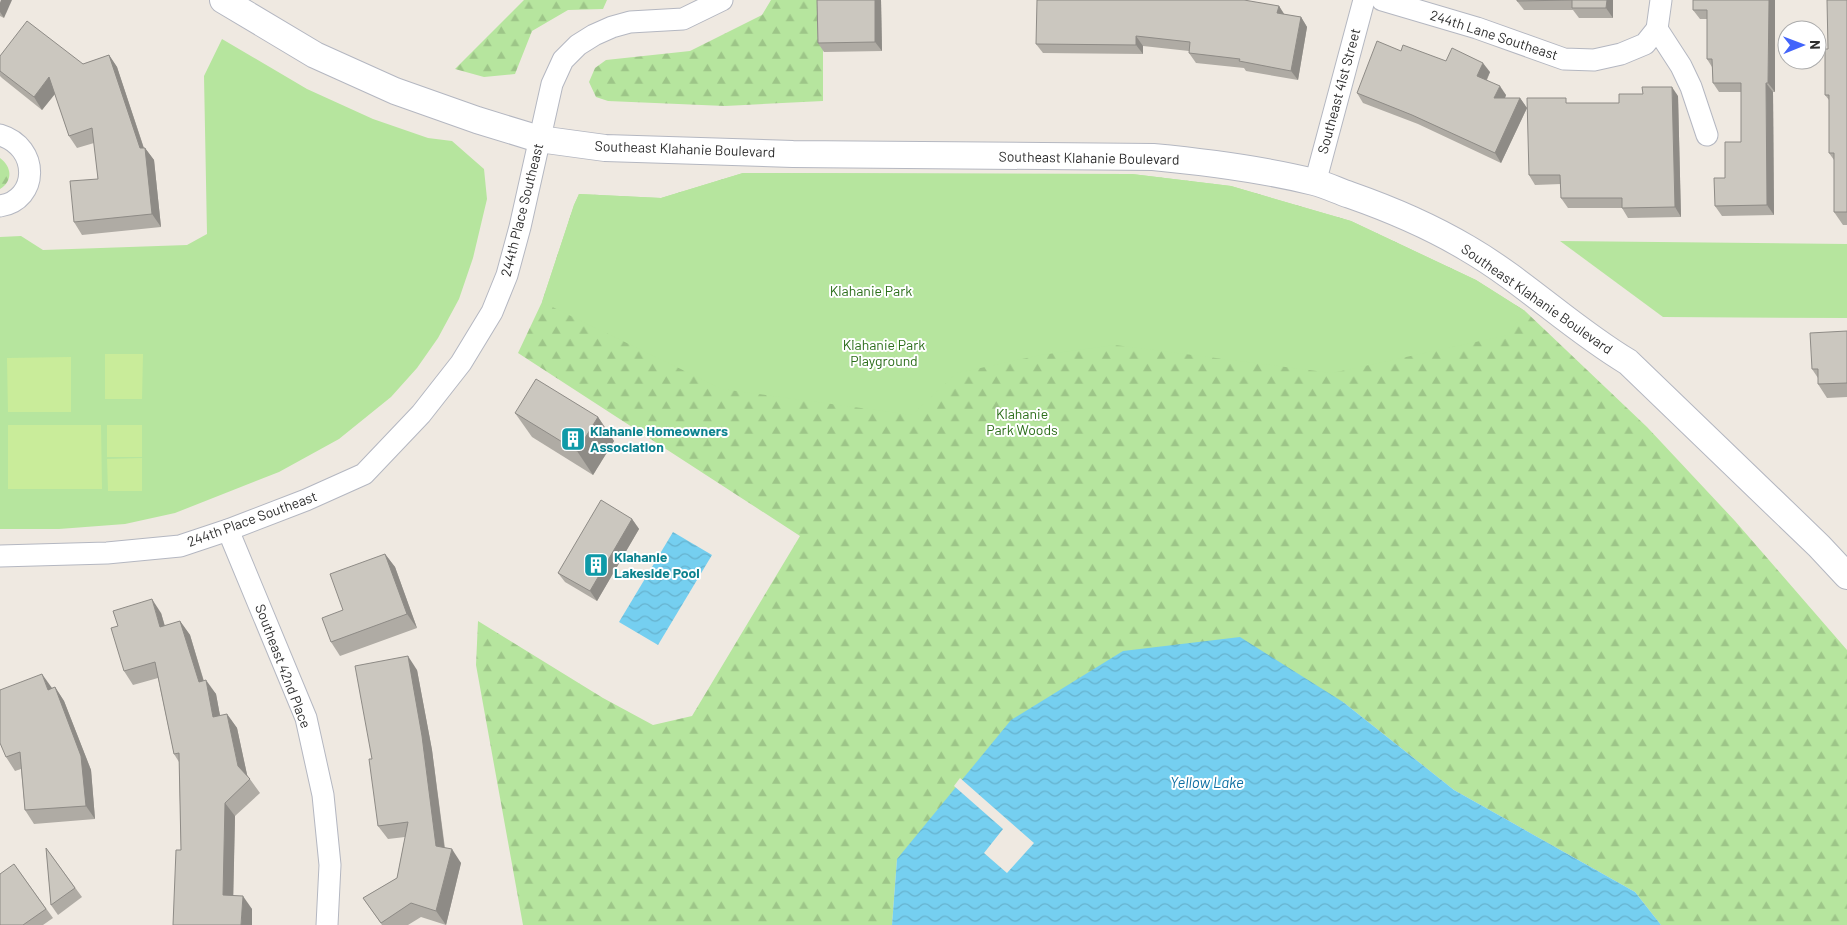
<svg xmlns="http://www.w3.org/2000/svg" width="1847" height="925" font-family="Barlow,sans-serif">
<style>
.forest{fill:url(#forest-firs)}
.park{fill:#b6e59e}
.pitch{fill:#c9ec9a}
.water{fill:url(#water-waves)}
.pier{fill:#efe9e1}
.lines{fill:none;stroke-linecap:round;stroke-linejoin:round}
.minor-casing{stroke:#b4b7c1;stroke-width:23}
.tertiary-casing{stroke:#b4b7c1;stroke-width:28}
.minor{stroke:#fff;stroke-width:21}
.tertiary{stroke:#fff;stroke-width:26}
.wall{fill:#afaba4}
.shaded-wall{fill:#8e8b86}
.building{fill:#cbc7bf;stroke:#8e8b86}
.labels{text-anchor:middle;stroke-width:4;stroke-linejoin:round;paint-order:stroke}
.street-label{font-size:14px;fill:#2e2e2e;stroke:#fff}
.park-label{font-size:14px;fill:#2c6e1b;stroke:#fff}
.culture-label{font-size:14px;font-weight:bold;fill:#0d838f;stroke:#fff;text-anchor:start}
.water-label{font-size:15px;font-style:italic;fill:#0d6fa3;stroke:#fff}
</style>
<defs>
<pattern id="forest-firs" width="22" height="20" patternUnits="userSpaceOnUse" patternTransform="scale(1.25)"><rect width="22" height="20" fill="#b6e59e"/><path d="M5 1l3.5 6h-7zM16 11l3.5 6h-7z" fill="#9dc588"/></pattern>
<pattern id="water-waves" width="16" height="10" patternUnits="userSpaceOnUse" patternTransform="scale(1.25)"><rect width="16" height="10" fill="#75cff0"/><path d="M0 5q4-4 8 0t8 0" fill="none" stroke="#66b2ce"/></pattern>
</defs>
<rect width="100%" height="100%" fill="#efe9e1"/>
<!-- forest -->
<g class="forest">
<path d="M524,0H607L603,9L568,10L532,31L515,74L484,77L455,69Z"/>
<path d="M771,0H823V101L725,106L608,101L596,97L589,82L595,68L606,60L690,51L762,15Z"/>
<path d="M0,158C12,167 13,181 0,189Z"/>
<path d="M743,173L1132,174L1231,186L1351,221L1476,280L1525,311L1647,427L1735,521L1847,650V925H1661L1635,892L1454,790L1343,702L897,859L892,925H523L476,665L478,621L603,698L653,725L692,716L800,536L518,353L542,302L574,205L579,194L661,198Z"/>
</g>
<!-- park -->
<g class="park">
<path d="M222,39L307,89L373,119L428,138L452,141L484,169L487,199L473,258L459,299L438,338L417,368L391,397L339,439L279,472L175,513L125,524L59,529H0V237L21,236L43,250L187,245L207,234L204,76Z"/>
<path d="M743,173L1132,174L1231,186L1351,221L1476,280L1525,311L1508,335L1332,373L1115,345L1041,355L957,373L912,415L722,389L542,302L574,205L579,194L661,198Z"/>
<path d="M1560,241L1847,244V318L1663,317Z"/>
</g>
<!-- pitch -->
<g class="pitch">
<path d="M105,354H143L142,399H105Z"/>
<path d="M71,357V412H8L7,358Z"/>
<path d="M8,425H101L102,489H8Z"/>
<rect x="107" y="425" width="35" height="32"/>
<path d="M142,458V491H108L107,459Z"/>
</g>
<!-- water -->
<g class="water">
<path d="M673,532L712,555L658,645L619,622Z"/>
<path d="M1240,637L1343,702L1454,790L1635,892L1661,925H892L897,859L1011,720L1123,651Z"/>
</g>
<!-- pier -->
<path class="pier" d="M960,778L1034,843L1007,873L984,853L1003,829L954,786Z"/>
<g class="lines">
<defs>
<g id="minor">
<path d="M1382,0L1477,28L1564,59L1594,60L1621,54L1645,44L1657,29"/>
<path d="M1661,0L1657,29L1681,66L1691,87L1707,135"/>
<path d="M0,135C40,147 39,200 0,206"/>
<path d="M1315,183L1364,0"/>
<path d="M228,530L306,718L323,795L330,865L327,925"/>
<path d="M0,556L107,553L180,546L228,530L306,500L364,474L421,414L461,363L492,312L507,275L520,227L552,84L563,60L578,45L594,35L612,27L630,22L683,19L722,0"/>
</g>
<path id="tertiary" d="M223,0L315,55L395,91L477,120L539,139L605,148L793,154L1153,157C1206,162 1261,169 1314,182C1326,185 1338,191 1350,195C1390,209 1430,226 1467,248C1524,281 1571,328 1628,362L1819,546L1847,576"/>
</defs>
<!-- minor casing -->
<use href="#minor" class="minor-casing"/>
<!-- tertiary casing -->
<use href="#tertiary" class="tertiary-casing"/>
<!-- minor -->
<use href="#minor" class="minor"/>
<!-- tertiary -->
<use href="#tertiary" class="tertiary"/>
</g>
<!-- wall -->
<g class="wall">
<path d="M0,0L4,18L0,16Z"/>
<path d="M817,0H881L882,51L824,52L818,43Z"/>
<path d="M1613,0V18H1579L1573,10H1524L1517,1Z"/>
<path d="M1775,0V92H1773L1774,215L1722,216L1715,206L1725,178L1741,142V92H1719L1713,83L1712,67L1707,59V19H1700L1693,10Z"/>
<path d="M1847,0V225H1843L1834,212V160L1829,153V100L1825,95L1828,49Z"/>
<path d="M1279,6L1285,15L1301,17L1307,27L1298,80L1246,71L1244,68L1196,63L1189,53V51L1143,46V54L1043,53L1036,44Z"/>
<path d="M1401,51L1490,72L1487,80L1506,95L1505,98H1520L1527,108L1501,163L1418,124L1363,103L1357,93Z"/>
<path d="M109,55L117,67L144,148H145L154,160L161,227L82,235L74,222L98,179L94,143L77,148L69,136L55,94L42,110L2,78L0,76V56L83,64Z"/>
<path d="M1678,96L1681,217L1628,218L1622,208H1568L1561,198V184L1535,185L1529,175L1569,103H1619Z"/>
<path d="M1847,331V397L1827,398L1818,384V378L1812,369Z"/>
<path d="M515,413L598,417L614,441L593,475L532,437Z"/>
<path d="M632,519L639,529L597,601L565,582L558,573Z"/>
<path d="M385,554L395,567L417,628L340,656L331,642L343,610Z"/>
<path d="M161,613L165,626L180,621L190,635L204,681L216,694L220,716L227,714L237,728L247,775L260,793L235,816L233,895L252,909V925L181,850L179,762L174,754L158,678L133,685L124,671Z"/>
<path d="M417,670L432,750L445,848L461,863L446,925L421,917L408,925H382L363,898L397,878L405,837L388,839L378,826L372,759Z"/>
<path d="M55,687L64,701L91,770L95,819L34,824L25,810L21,769L15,771L6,757L52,688Z"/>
<path d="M46,848L82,897L58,915L51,905Z"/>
<path d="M14,864L53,918L43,925H0Z"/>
</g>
<!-- shaded-wall -->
<g class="shaded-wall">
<path d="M1,0H12L4,18L0,12V3Z"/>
<path d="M875,0H881L882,51L875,42Z"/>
<path d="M1607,0H1613V18L1606,8Z"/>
<path d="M1769,0H1775V92L1768,83Z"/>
<path d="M1279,6L1285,16L1277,13Z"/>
<path d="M1301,17L1307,27L1298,80L1291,71Z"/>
<path d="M1136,36L1143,46V54L1136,45Z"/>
<path d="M109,55L117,67L145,152V148L154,160L161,227L152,214L140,148Z"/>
<path d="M1483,63L1490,72L1484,85L1477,76Z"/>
<path d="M49,77L58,90L42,110L34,97Z"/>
<path d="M1766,83L1773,92L1774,215L1767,205Z"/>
<path d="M1500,86L1506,95L1501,108L1494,98Z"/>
<path d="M1672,87L1678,96L1681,217L1675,207Z"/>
<path d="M1520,98L1527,108L1501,163L1495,153Z"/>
<path d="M598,417L614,441L593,475L577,451Z"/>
<path d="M632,519L639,529L597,601L590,591Z"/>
<path d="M385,554L395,567L417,628L407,614Z"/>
<path d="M152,599L161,613L169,641L160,627Z"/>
<path d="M180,621L190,635L208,696L199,682Z"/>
<path d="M408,656L417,670L432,750L446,860L436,846Z"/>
<path d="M42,674L52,688L58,703L48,690Z"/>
<path d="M206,680L216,694L223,731L213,717Z"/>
<path d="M55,687L64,701L91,770L95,819L86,806Z"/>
<path d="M227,714L237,728L248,779L238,766Z"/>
<path d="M225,803L235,816L233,909L223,895Z"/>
<path d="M452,849L461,863L446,925L436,911Z"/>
<path d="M243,896L252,909V925H241Z"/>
</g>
<!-- building -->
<g class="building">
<path d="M817,0H875V42L818,43Z"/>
<path d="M1037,0H1244L1279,6L1277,13L1301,17L1291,71L1239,61L1240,59L1189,53L1190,42L1136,36V45L1036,44Z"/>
<path d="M1517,0H1607L1606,8H1572V0L1517,1Z"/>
<path d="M1693,0H1769L1768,83H1766L1767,205L1715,206L1714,178H1725V142H1741V83H1713L1712,59H1707V10H1693Z"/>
<path d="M1827,0H1847V212H1834V153H1829V95H1825V49H1828Z"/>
<path d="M27,21L83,64L109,55L140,148H145L152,214L74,222L70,181L98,179L92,128L69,136L49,77L34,97L0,71V56Z"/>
<path d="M1377,41L1401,51L1403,45L1446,61L1452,48L1483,63L1477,76L1500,86L1494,98H1520L1495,153L1412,115L1357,93Z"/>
<path d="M1642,87H1672L1675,207L1622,208V198H1561L1560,175H1529L1527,98H1566V103H1619V94H1643Z"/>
<path d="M1847,331V383L1818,384V369H1812L1810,333Z"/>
<path d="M536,379L598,417L577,451L515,413Z"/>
<path d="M601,500L632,519L590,591L558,573Z"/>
<path d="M385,554L407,614L331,642L322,618L343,610L330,574Z"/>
<path d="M152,599L160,627L180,621L199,682L206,680L213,717L227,714L238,766L250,779L225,803L223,895L243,896L241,925H173L176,850H181L179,753L174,754L155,662L124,671L111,628L118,626L113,611Z"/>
<path d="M408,656L422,736L436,846L452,849L436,911L411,903L381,923L363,898L397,878L408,822L378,826L369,759H372L355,666Z"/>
<path d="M42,674L48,690L55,687L81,756L86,806L25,810L20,752L6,757L0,743V690Z"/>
<path d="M46,848L75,888L51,905Z"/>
<path d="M14,864L46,909L23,925H0V874Z"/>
</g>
<!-- icons -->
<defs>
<symbol id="building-square" viewBox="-11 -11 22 22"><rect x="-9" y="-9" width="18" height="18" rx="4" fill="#0f9aa8" stroke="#fff"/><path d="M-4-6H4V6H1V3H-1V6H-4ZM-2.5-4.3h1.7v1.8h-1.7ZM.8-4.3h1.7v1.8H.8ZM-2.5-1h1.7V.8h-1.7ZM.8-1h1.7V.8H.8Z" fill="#fff"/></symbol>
</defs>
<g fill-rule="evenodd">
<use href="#building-square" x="559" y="425" width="28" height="28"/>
<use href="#building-square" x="582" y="551" width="28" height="28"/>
</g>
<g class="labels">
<!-- street labels -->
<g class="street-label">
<text transform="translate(1494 35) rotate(18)" y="5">244th Lane Southeast</text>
<text transform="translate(1339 91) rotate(-75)" y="5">Southeast 41st Street</text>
<text transform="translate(685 149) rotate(2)" y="5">Southeast Klahanie Boulevard</text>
<text transform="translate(1089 158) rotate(1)" y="5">Southeast Klahanie Boulevard</text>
<text transform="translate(522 210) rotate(-76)" y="5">244th Place Southeast</text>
<text transform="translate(1537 299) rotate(35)" y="5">Southeast Klahanie Boulevard</text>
<text transform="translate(252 519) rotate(-20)" y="5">244th Place Southeast</text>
<text transform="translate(283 666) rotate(69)" y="5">Southeast 42nd Place</text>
</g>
<!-- park labels -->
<g class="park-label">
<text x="871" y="296">Klahanie Park</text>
<text x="884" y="350">Klahanie Park<tspan x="884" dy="16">Playground</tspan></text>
<text x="1022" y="419">Klahanie<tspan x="1022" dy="16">Park Woods</tspan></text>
</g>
<!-- culture labels -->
<g class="culture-label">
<text x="590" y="436">Klahanie Homeowners<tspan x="590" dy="16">Association</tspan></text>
<text x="614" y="562">Klahanie<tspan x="614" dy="16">Lakeside Pool</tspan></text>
</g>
<!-- water labels -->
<g class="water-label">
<text x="1207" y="788">Yellow Lake</text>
</g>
</g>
<!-- north arrow -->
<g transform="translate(1802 45) rotate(89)"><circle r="24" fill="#ffffff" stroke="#ababab"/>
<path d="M0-4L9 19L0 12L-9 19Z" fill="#4264fb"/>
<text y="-8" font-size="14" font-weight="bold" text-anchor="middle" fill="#2e2e2e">N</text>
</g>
</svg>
